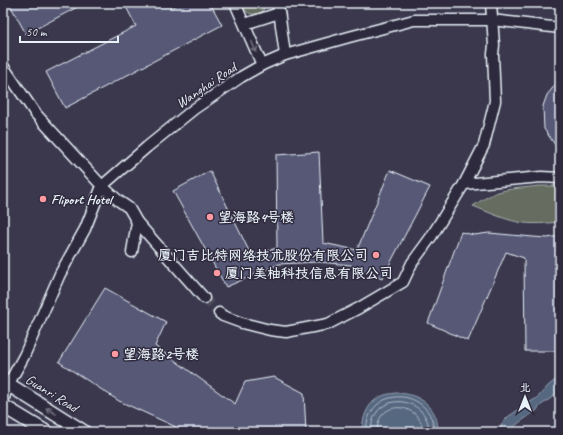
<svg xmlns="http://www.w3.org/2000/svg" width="563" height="435" font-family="Caveat,'LXGW WenKai TC',sans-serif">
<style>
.built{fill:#3b384e}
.green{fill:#666d60;stroke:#a7afac}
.water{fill:#576780;stroke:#919eb0}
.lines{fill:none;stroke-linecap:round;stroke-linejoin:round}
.shore{stroke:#aebac8;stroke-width:1}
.building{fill:#575976;stroke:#e8f1f8}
.minor-tunnel{stroke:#4b4859;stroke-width:10;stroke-dasharray:10 5;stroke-linecap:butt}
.minor-casing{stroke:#e8f1f8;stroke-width:13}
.tertiary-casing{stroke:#e8f1f8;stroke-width:16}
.minor{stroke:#2f2a3d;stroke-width:10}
.tertiary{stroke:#2f2a3d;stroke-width:13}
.oneway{stroke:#70707e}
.poi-dot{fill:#ff9aa2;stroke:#2f2a3d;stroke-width:1.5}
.labels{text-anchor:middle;stroke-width:3;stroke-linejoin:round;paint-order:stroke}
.street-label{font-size:14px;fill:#e8f1f8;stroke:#2f2a3d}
.poi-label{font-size:14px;font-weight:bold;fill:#e8f1f8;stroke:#2f2a3d;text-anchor:start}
</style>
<rect width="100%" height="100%" fill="#2f2a3d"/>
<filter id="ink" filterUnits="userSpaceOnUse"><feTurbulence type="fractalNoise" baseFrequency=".025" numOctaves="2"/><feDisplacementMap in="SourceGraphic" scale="8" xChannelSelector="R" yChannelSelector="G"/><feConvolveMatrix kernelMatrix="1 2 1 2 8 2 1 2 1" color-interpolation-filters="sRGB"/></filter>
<g filter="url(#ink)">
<!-- built -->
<rect class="built" x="3" y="3" width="557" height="429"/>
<!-- green -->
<g class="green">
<path d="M240,3H265L263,11C252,18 246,13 240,3Z"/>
<path d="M539,186H560V222C547,223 532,225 518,222C503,219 488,212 473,206C480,201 487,197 495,193C509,188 525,188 539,186Z"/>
</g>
<!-- water -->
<g class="water">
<path d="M560,376V388L554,396L540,406L536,411L520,422L514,427L512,432H500L502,423L509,416L538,397L548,386Z"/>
<path d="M396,393C419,393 439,407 438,432H362C362,419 367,403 380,397C385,394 390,394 396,393Z"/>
</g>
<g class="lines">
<!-- shore -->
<g class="shore">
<path d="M366,432C367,382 434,388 434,432"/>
<path d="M371,432C371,388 430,395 429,432"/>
<path d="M377,432C377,396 423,403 423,432"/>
</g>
</g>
<!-- building -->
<g class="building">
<path d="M9,3H85L26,34Z"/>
<path d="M124,3H168L171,8L180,3H210L222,25L65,108L46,72L136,26Z"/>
<path d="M560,79V152L544,129L543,106L547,95Z"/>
<path d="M319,152L323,243L357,250L390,170L430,187L382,279L351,265L318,262L279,264L226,287L173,191L210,171L251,255L277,248L276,155Z"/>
<path d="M461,232L474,235L489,233L533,237L547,238L560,236V351H525L524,258L506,252L468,341L428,323Z"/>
<path d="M105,288L166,322L155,346L235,404L245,382L274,377L304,393L306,432H187L119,401L59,362Z"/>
</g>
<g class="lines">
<!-- minor-tunnel -->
<path class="minor-tunnel" d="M204,298L219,313"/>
<defs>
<g id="minor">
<path d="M235,3L262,65"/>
<path d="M278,3L285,55"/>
<path d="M245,24L279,13"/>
<path d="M3,66L35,113L102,186L119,201L129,208L137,222L204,298"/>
<path d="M464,184L541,177L560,178"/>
<path d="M132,252L137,222"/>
<path d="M219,313L223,316L242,323L270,330L286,332L328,324L359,308L403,282L412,263L431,237L464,184L484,145L495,101L493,54L494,45L491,3"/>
<path d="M3,401L8,385L24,356L60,274L85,229L102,186L147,147L194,109L241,77L262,65L285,55L349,37L414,20H492L560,28"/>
</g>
<g id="tertiary">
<path d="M3,381L84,432"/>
<path d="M3,406L46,432"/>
</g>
</defs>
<!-- minor casing -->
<use href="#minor" class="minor-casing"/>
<!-- tertiary casing -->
<use href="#tertiary" class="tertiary-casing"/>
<!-- minor -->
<use href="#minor" class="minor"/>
<!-- tertiary -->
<use href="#tertiary" class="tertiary"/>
</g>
<!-- one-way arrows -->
<defs><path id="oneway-shaft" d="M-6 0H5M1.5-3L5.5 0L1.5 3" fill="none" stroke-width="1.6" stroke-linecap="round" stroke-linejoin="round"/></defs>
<g class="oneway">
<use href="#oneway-shaft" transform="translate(254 47) rotate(68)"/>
<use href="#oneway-shaft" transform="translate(51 411) rotate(-148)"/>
</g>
</g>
<!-- markers -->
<g class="poi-dot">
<circle cx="43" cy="199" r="4"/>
<circle cx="210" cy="217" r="4"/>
<circle cx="376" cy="255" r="4"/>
<circle cx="217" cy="273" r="4"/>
<circle cx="115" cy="354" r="4"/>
</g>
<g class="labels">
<!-- street labels -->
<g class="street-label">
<text transform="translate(206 85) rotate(-34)" y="5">Wanghai Road</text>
<text transform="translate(52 393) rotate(32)" y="5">Guanri Road</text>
</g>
<!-- poi labels -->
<g class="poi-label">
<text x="51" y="204">Fliport Hotel</text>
<text x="218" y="222">望海路4号楼</text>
<text x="368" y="260" text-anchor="end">厦门吉比特网络技术股份有限公司</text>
<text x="225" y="278">厦门美柚科技信息有限公司</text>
<text x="123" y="359">望海路2号楼</text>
</g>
</g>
<!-- margin -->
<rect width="563" height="435" fill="none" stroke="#2f2a3d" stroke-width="16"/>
<rect x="8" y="8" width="547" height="419" fill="none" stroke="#e8f1f8" stroke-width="1.5" filter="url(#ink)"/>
<!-- north arrow -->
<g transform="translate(525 397)" stroke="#2f2a3d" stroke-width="3" paint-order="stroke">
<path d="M0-3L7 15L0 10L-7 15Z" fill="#e8f1f8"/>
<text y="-6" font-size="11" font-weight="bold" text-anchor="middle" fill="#e8f1f8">北</text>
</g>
<!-- scale -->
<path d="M20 36v6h98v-6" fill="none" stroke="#e8f1f8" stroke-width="2"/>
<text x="26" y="36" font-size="12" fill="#e8f1f8" stroke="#2f2a3d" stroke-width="3" paint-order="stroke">50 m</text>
</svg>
